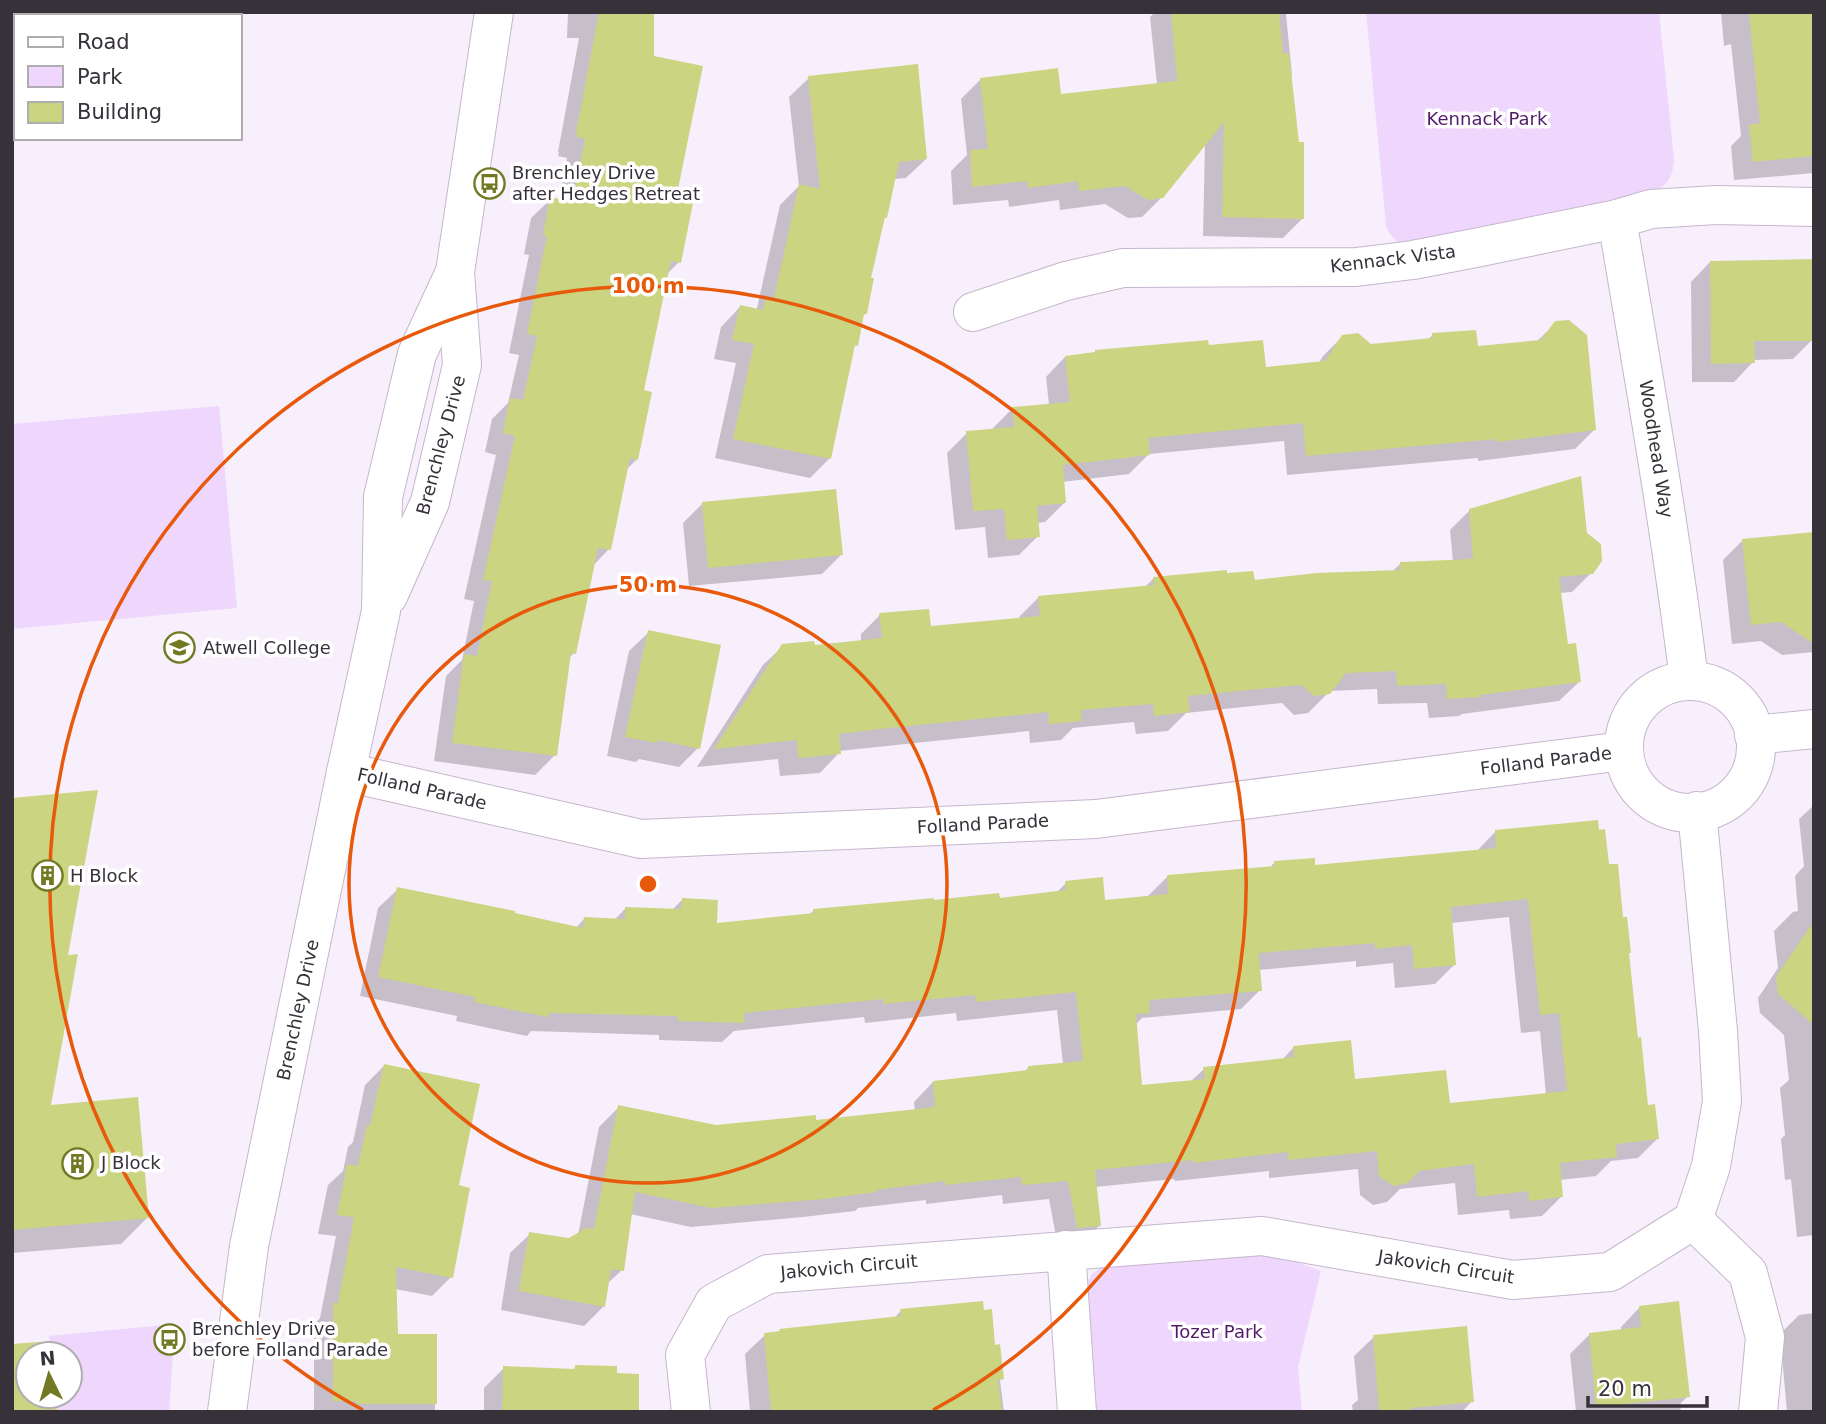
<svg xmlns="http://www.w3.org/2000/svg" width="1826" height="1424" font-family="'DejaVu Sans',sans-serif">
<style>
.green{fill:#eed6fd}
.shadow{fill:#0003;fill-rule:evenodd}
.building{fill:#cbd480;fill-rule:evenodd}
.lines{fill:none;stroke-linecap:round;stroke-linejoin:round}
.minor-casing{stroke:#c5b6cd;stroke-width:40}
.tertiary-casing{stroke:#c5b6cd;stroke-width:40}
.minor{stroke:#fff;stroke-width:38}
.tertiary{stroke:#fff;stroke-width:38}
.ring{fill:none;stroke:#e8590c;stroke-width:3.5}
.labels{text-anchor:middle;stroke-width:7;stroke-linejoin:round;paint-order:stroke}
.park-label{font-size:18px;fill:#511a6b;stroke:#fff}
.poi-label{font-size:18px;fill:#37313a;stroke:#fff;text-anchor:start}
.street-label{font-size:18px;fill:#37313a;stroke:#fff}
.centre{fill:#e8590c;stroke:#fff;stroke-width:3.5}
.ring-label{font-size:21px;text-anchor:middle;font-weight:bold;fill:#e8590c;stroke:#fff;stroke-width:7;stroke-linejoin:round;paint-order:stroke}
</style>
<rect width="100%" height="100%" fill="#f8effd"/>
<!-- green -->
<g class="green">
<path d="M1366,12H1659L1674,159C1673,172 1671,180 1661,188L1411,247C1398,244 1391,238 1386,226Z"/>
<path d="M219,406L237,608L12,629V424Z"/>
<path d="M1258,1254L1293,1261L1321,1271L1298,1367L1302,1412H1092L1084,1288L1092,1274L1107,1263Z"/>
<path d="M175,1324L169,1412H57L55,1396H70V1354H52L49,1336Z"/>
</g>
<!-- shadow -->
<g class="shadow">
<path d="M568,12H652V57L676,191L679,262L667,274L642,392L637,459L626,470L609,549L592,567L574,653L568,659L555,755L535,775L434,761L446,676L462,660L474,601L464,599L496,455L485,452L492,419L508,403L519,355L509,353L529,255L524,254L531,218L551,199L559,200L567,158L558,156L559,152H558L579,38H567Z"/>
<path d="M1155,12H1287L1286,14L1292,75L1290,78L1302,219L1283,238L1203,236L1205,143L1162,197L1142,217L1128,218L1105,204L1060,210L1059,200L1009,207L1008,200L953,205L951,171L967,155L961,99L980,80L1059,96L1157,85L1150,17Z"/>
<path d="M1721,12H1814V173L1734,180L1731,146L1741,136L1731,44L1724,46Z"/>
<path d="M809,78L926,159L906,178L894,179L886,217L882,221L869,279L866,313L861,318L856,345L853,348L830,458L810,478L715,458L736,363L714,359L721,327L740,307L755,310L757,308L780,205L799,186L789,97Z"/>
<path d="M1710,262L1812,340L1793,359L1753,360V362L1734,382H1692L1691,282Z"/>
<path d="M1556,323L1595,429L1575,449L1478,461V458L1287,475L1284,441L1149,454L1129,474L1062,482L1064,503L1045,522L1037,523L1038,536L1019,555L988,558L985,527L955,530L947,453L967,433L993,431V428L1013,408L1049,405L1046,377L1065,357L1207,347L1264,368L1318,364L1323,356L1343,336L1371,346L1427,340L1433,335L1476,348L1536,342Z"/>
<path d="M703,503L841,555L822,574L689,586L683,523Z"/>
<path d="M1470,510L1592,572L1572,592L1559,593L1566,646L1579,682L1559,701L1462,714L1459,716L1429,718L1427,703L1378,704L1377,689L1330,691L1308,713L1294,715L1282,703L1186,713L1168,731L1136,734L1134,722L1073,728L1061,740L1030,743L1029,731L839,751V753L820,773L780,776L778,759L697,767L763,665L783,646L813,647L861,642V634L880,615L929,628L1020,619L1019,617L1039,597L1145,587L1154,578L1226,575L1253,582L1392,572L1400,564L1453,562L1450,530Z"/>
<path d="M1814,533V652L1782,655L1761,641L1732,644L1723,560L1743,540Z"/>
<path d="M649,632L698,748L679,767L639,759L636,762L607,756L629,651Z"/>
<path d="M12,799L66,956L49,1107L147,1218L121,1244L12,1253Z"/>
<path d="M1814,805V1235L1797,1237L1791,1179L1785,1180L1781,1139L1785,1135L1780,1088L1789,1080L1784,1035L1760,1013L1758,998L1778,968L1774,931L1793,912L1798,911L1795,876L1804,866L1799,819Z"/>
<path d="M1495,832L1607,866L1627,954L1646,1106L1657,1139L1638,1158L1611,1161L1596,1176L1560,1180L1562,1196L1542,1216L1510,1219L1509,1210L1458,1215L1455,1183L1400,1189L1387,1202L1373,1205L1360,1195L1358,1169L1269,1178V1171L1175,1181L1174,1179L1095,1187L1099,1226L1080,1245L1058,1247L1049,1199L1003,1204L1002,1195L926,1204V1200L858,1208L855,1211L803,1217L691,1227L630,1214L622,1270L606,1285L603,1307L584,1326L501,1310L510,1253L530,1234L570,1240L578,1235L599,1127L619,1107L716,1127L814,1122L915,1111L914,1102L933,1082L1024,1072L1028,1068L1063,1064L1057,1010L957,1021L956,1013L865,1023L864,1017L734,1031L722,1042L659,1040V1035L531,1031L527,1036L456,1021L457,1016L360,996L378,908L398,889L576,928L584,919L614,920L625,909L672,910L682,900L715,925L809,915L814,910L933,902L998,900L1056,893L1066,883L1103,902L1148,896L1167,877L1269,869L1274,863L1314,867L1476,852ZM1509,917L1521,1033L1540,1031L1546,1095L1448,1105L1354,1081L1293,1048L1282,1060L1204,1069L1190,1082L1141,1087L1135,1025L1142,1018L1241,1009L1260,990L1259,970L1356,961V967L1393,963L1395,988L1435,984L1455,964L1451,923Z"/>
<path d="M384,1066L457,1187L451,1277L432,1296L395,1289L396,1335L435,1336V1412H314V1324L320,1318L336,1236L318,1234L328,1185L343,1171L348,1147L353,1142L365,1085Z"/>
<path d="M1640,1307L1688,1396L1680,1404L1681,1412H1576L1570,1354L1590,1334L1621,1331V1327Z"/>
<path d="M901,1311L994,1347L1002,1379L1000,1380L1004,1412H750L745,1354L765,1335L778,1333L780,1331L893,1319Z"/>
<path d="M1814,1313V1412H1787L1780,1334L1799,1315Z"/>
<path d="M1374,1337L1472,1401L1462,1412H1353L1352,1405L1358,1400L1354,1356Z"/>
<path d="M576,1367L615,1375L637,1412H484V1388L504,1368L573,1370Z"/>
</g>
<!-- building -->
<g class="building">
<path d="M599,12H654V56L703,66L678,189L695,193L681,263L671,261L644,390L652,392L638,460L630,458L611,550L598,548L576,654L571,653L557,756L452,743L464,654L477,656L492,581L483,580L515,436L503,433L510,398L523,400L537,336L527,334L547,236L543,235L550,197L573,202L585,139L577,137V133H576Z"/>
<path d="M1171,12H1279L1283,54L1289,53L1299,142H1304V219L1222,217L1224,122L1163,198L1148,200L1125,186L1079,191L1078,181L1028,188L1027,181L972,187L970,150L988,149L980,78L1058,68L1061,94L1177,81Z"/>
<path d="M1749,12H1814V156L1753,162L1749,125L1760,123Z"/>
<path d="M918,64L927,159L899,162L887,218L885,217L871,278H874L867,314H864L858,346L855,345L831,459L733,439L754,344L732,340L740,305L763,310L766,297L774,298L799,184L820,189L808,76Z"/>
<path d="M1813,259L1814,341H1754L1755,363L1711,364L1710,261Z"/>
<path d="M1569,320L1587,335L1596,430L1497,442V439L1306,456L1303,423L1148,438L1150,455L1063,465L1066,503L1037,506L1040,537L1007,540L1004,509L973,511L966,431L1014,427L1012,407L1070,402L1065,356L1095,352V350L1208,340L1209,345L1263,340L1266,367L1325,361L1342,335L1358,333L1371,344L1432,338V333L1476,330L1478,346L1541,340L1555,321Z"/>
<path d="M1581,476L1587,533L1601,544L1602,561L1593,574L1559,577L1568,644L1576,643L1581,682L1480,695L1481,697L1447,699L1446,684L1397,686L1396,671L1346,673L1330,694L1314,696L1301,685L1188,696L1190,712L1154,716L1153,704L1081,710L1082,721L1049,724L1048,712L879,729L839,734L841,754L798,758L797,740L714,749L782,644L814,641L815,645L882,638L879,613L929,609L931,626L1040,616L1038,596L1154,585L1153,577L1227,570V573L1253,571L1255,580L1316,573L1400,570V562L1473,559L1469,509Z"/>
<path d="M836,489L843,555L708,568L702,502Z"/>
<path d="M1814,532V644L1781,622L1751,625L1742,539Z"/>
<path d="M648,630L721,645L700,749L658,740L657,743L625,737Z"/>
<path d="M98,790L68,955L78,954L51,1105L138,1097L149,1218L12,1230V798Z"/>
<path d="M1598,820L1599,830L1605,829L1609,864H1618L1623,917H1627L1631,953H1629L1638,1038L1641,1037L1648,1105L1655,1104L1659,1139L1616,1144L1617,1157L1560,1163L1563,1197L1529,1201L1528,1191L1477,1197L1474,1164L1419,1171L1408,1183L1393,1186L1379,1176L1377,1151L1288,1160V1152L1193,1163V1160L1095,1170L1101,1226L1077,1228L1068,1181L1022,1185L1021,1177L945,1185V1181L876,1190V1192L824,1199L711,1208L635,1192L624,1271L611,1269L605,1307L519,1291L529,1232L569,1238L586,1228L594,1229L618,1105L716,1125L816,1115V1120L935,1107L933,1081L1028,1070V1066L1083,1061L1076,992L976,1002L975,995L883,1004V999L744,1013V1023L678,1021V1016L549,1013L548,1017L474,1002L475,997L378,977L397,887L515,911V913L583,928L584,917L625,919V907L681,909L682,898L718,900L717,923L814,913L813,909L934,898V900L999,893L1000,898L1066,890L1065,881L1103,877L1105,900L1168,894L1167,875L1274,866V861L1315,858V865L1496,848L1495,830ZM1528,899L1540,1015L1559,1013L1567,1091L1450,1103L1446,1070L1355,1079L1351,1040L1293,1046L1294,1057L1203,1067L1205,1079L1142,1085L1136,1014L1150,1013L1149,1000L1262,991L1259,953L1375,943V949L1412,945L1414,969L1456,965L1451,907Z"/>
<path d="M1814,921V1025L1778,994L1776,977Z"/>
<path d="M384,1064L480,1084L459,1185L470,1188L453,1278L396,1267L398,1334H437V1404H357L356,1401H333V1303H338L354,1217L337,1215L347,1164L358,1166L367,1125L370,1126Z"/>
<path d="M983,1301L984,1310L992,1309L995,1345L1000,1344L1004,1379L998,1380L1002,1412H771L764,1333L780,1331L779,1329L901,1316L900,1309Z"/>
<path d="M1679,1301L1690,1397L1596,1407L1589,1333L1641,1327L1639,1306Z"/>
<path d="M1467,1326L1474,1402L1411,1408V1412H1379L1373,1335Z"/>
<path d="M51,1341L52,1354H28V1396H55L57,1412H12V1344Z"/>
<path d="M575,1365L617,1366V1373L639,1374V1412H502L503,1366L575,1369Z"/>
</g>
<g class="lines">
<defs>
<g id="minor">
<path d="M1617,219C1643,373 1670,526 1689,680"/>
<path d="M973,312L1066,281L1123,268L1356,267L1413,260L1475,248L1617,219L1651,209L1716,205L1814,207"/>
<circle cx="1690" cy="747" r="66"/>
<path d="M1754,735L1814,729"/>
<path d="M346,772L641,839L1096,819L1623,751"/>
<path d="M1693,1220L1748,1273L1765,1337L1758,1412"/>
<path d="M1066,1250L1077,1412"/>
<path d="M691,1412L685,1355L714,1303L768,1274L1262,1236L1513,1280L1610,1272L1693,1220L1711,1166L1722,1101L1718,1031L1697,811"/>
</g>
<g id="tertiary">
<path d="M388,596L430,502L462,365L455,272L494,12"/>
<path d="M227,1412L249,1246L346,772L381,611L383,497L417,354L455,272"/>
</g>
</defs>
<!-- minor casing -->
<use href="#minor" class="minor-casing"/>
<!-- tertiary casing -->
<use href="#tertiary" class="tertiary-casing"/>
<!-- minor -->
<use href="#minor" class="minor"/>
<!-- tertiary -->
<use href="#tertiary" class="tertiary"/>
</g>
<!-- distance rings -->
<g class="ring">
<circle cx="648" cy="884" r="299"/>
<path d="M363 1410A598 598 0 1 1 933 1410"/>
</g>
<!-- icons -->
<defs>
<symbol id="bus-ring" viewBox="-11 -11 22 22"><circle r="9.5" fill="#fff" stroke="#727923" stroke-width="1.5"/><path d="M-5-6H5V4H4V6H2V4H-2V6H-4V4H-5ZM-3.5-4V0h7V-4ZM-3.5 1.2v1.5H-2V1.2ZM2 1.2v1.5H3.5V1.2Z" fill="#727923"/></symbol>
<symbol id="school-ring" viewBox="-11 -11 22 22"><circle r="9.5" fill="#fff" stroke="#727923" stroke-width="1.5"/><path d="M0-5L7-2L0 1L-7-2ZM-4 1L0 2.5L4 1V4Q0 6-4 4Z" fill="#727923"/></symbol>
<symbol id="building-ring" viewBox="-11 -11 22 22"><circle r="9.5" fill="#fff" stroke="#727923" stroke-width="1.5"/><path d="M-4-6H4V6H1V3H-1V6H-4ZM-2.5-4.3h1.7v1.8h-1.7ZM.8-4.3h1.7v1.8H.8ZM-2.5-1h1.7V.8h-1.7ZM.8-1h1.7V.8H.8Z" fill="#727923"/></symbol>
</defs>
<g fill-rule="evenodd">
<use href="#bus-ring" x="472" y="166" width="35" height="35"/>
<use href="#school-ring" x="162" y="630" width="35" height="35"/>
<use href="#building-ring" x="30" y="858" width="35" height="35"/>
<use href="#building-ring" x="60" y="1146" width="35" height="35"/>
<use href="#bus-ring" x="152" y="1322" width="35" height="35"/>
</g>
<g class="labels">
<!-- park labels -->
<g class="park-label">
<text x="1487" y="125">Kennack Park</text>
<text x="1217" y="1338">Tozer Park</text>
</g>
<!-- poi labels -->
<g class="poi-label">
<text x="512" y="179">Brenchley Drive<tspan x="512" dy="21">after Hedges Retreat</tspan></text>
<text x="203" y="654">Atwell College</text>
<text x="70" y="882">H Block</text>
<text x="101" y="1169">J Block</text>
<text x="192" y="1335">Brenchley Drive<tspan x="192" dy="21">before Folland Parade</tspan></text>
</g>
<!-- street labels -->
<g class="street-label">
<text transform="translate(1393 259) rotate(-7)" y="6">Kennack Vista</text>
<text transform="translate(441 445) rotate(-75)" y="6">Brenchley Drive</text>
<text transform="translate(1656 449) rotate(81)" y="6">Woodhead Way</text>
<text transform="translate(1546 761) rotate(-7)" y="6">Folland Parade</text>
<text transform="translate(422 789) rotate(13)" y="6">Folland Parade</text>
<text transform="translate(983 824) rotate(-3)" y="6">Folland Parade</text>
<text transform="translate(298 1010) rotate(-78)" y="6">Brenchley Drive</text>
<text transform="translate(849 1267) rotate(-5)" y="6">Jakovich Circuit</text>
<text transform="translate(1446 1267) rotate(9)" y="6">Jakovich Circuit</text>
</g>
</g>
<circle cx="648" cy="884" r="10" class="centre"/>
<g class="ring-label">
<text x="648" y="293">100 m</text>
<text x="648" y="592">50 m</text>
</g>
<!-- border -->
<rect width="1826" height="1424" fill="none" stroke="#37313a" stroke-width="28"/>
<!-- legend -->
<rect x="14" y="14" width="228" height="126" fill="#ffffff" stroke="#afadb0" stroke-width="2"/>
<rect x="28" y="37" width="35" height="10" fill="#ffffff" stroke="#afadb0" stroke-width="2"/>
<text x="77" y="49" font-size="21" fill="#37313a">Road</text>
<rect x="28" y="66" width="35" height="21" fill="#eed6fd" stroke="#afadb0" stroke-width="2"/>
<text x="77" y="84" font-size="21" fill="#37313a">Park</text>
<rect x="28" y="102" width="35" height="21" fill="#cbd480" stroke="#afadb0" stroke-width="2"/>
<text x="77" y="119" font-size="21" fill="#37313a">Building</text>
<!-- north arrow -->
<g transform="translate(49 1375) rotate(355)"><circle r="33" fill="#ffffff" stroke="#afadb0" stroke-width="2"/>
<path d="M0-5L12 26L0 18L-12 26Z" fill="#727923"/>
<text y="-10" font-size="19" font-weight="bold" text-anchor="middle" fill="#37313a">N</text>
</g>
<!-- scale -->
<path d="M1588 1396v10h119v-10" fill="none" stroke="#37313a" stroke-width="3.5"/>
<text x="1598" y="1396" font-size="21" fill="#37313a" stroke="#ffffff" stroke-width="5" paint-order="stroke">20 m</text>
</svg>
